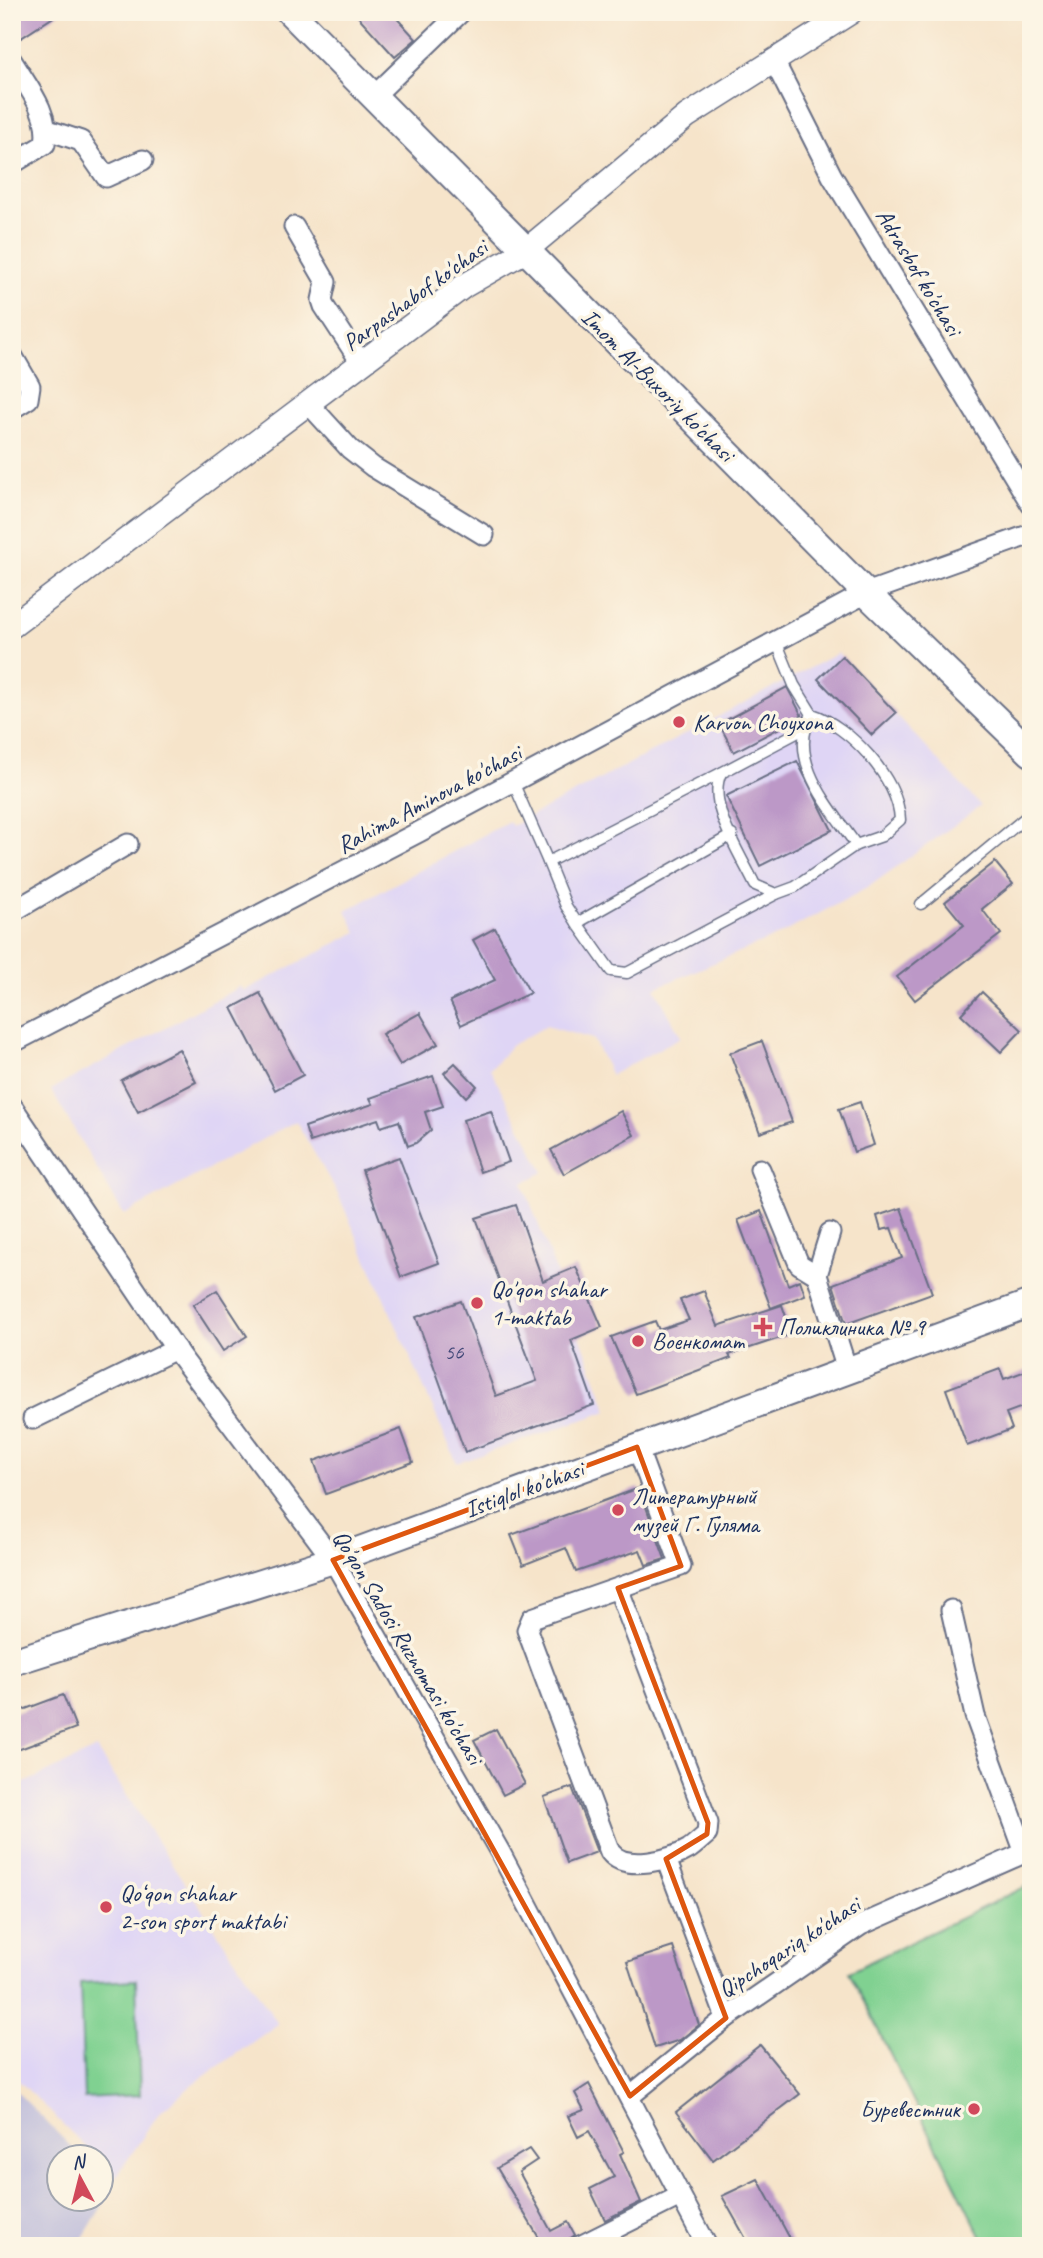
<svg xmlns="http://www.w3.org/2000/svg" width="1043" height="2258" font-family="Caveat,sans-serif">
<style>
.built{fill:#dfd5f5}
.industrial{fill:#c3c1db}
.pitch{fill:#80d191;stroke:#4e8078;stroke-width:2}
.building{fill:#bc98c7}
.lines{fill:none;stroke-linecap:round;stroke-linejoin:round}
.service-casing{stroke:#686e84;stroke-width:13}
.minor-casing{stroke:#686e84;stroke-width:23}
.tertiary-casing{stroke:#686e84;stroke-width:26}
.secondary-casing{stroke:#686e84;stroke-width:30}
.service{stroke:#fff;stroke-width:10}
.minor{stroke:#fff;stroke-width:19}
.tertiary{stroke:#fff;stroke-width:23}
.secondary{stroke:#fff;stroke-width:26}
.marked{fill:none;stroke:#de5710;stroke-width:5;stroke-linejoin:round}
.poi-dot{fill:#d1495b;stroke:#fcf5e5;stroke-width:2.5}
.labels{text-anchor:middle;stroke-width:7;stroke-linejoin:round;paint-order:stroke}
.number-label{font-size:21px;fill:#434978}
.street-label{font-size:24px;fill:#1b2f5e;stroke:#fcf5e5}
.poi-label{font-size:24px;fill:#1b2f5e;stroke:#fcf5e5;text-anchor:start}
</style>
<rect width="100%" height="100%" fill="#fcf5e5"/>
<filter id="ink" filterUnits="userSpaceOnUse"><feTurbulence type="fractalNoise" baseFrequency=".0143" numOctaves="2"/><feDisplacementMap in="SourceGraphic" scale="14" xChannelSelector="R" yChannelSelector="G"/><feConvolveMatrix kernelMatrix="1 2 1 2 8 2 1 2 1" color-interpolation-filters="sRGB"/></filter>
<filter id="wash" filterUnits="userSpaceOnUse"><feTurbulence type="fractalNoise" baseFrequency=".00686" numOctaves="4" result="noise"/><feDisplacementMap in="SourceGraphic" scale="28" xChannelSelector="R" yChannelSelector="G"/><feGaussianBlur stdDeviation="1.57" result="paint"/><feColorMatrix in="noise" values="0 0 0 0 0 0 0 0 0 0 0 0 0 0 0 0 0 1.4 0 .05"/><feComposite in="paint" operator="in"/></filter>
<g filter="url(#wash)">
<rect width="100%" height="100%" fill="#f6e4ca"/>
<!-- built -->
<g class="built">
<path d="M838,653L981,806L867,888L777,936L655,988L681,1037L611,1075L593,1039L546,1026L512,1045L490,1069L544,1172L523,1183L608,1411L457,1463L338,1194L296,1121L124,1215L51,1090L241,986L244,991L357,932L346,911L509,821L512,826Z"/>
<path d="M96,1749L278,2024L192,2085L159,2113L116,2177L102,2163V2156H95L12,2074V1789Z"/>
</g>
<!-- industrial -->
<path class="industrial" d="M12,2087L80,2156H60V2198H102V2179L112,2190L78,2246H12Z"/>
<!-- pitch -->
<g class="pitch">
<path d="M1031,1884V2246H986L849,1972Z"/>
<path d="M136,1980L140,2095L84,2098L80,1983Z"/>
</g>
<g id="blocks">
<!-- building -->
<g class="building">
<path d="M12,12H61L21,38L12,24Z"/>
<path d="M354,12H391L416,39L395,57Z"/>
<path d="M842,656L896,713L872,735L818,679Z"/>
<path d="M787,687L802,716L734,752L719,724Z"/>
<path d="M797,761L832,830L760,866L726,796Z"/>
<path d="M995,862L1013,884L982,909L1001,934L915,1000L897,977L964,925L945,902Z"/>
<path d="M495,928L530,993L461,1025L450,1001L495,980L473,940Z"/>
<path d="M982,992L1022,1030L1001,1052L961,1014Z"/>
<path d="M260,993L303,1075L275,1090L232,1008Z"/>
<path d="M420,1013L438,1044L400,1065L382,1034Z"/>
<path d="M762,1041L792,1122L760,1133L730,1053Z"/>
<path d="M179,1049L196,1082L138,1112L121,1080Z"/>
<path d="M455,1063L477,1086L466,1097L444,1073Z"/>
<path d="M433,1076L443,1106L425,1112L431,1130L416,1143L408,1146L399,1121L381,1127L378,1119L310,1142L305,1127L373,1104L370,1098Z"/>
<path d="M860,1102L874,1145L854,1152L839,1109Z"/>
<path d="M491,1111L509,1162L480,1172L463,1120Z"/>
<path d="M621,1111L634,1135L564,1174L551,1150Z"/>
<path d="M399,1157L439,1263L401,1277L362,1170Z"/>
<path d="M516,1205L543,1281L576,1267L602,1327L571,1340L594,1405L465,1452L416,1317L461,1301L496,1396L537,1381L476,1218Z"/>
<path d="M901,1208L932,1293L846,1324L833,1284L902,1258L891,1228L881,1230L877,1216Z"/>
<path d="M761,1211L788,1285L800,1280L805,1295L771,1308L738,1220Z"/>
<path d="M217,1290L247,1336L223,1351L193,1305Z"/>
<path d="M704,1291L718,1326L782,1305L792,1334L729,1355L731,1358L636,1394L611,1337L655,1321L659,1330L689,1320L680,1300Z"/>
<path d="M1000,1369L1004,1379L1031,1369V1404L1006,1413L1012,1429L967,1446L946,1389Z"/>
<path d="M401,1429L413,1462L326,1494L314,1461Z"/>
<path d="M639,1488L665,1559L646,1565L640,1550L576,1572L566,1548L523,1565L511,1535Z"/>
<path d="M63,1695L76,1728L12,1752V1714Z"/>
<path d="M496,1729L525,1784L503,1795L474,1740Z"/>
<path d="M572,1787L597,1852L567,1863L544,1797Z"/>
<path d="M673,1947L699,2025L680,2040L655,2048L627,1962Z"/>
<path d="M760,2045L800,2094L713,2160L676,2112Z"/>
<path d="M589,2084L624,2152L620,2154L641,2202L605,2220L590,2189L614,2177L589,2131L578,2137L568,2116L584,2110L575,2093Z"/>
<path d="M529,2149L537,2160L519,2172L551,2231L568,2222L575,2235L559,2246H525L539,2238L497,2168Z"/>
<path d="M758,2179L794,2246H750L722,2196Z"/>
</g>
</g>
</g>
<g filter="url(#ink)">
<use href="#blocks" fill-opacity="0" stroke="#686e84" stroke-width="2"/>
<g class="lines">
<defs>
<g id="service">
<path d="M776,641L794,685L812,714C849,726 899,779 900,820L882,836L856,845C831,808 785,759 812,714"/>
<path d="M802,730L721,773C706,805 741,855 755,885L776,894L795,887L856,845"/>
<path d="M513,782L548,862L721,773"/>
<path d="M548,862L566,906L577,923L732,835"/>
<path d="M921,904L1031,813"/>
<path d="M577,923L611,971L627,973L776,894"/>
</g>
<g id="minor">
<path d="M12,61C27,86 51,114 45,144L12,164"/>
<path d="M774,61L832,176L1031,504"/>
<path d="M373,97L461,12"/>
<path d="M48,130L81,141L106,177L143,160"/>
<path d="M294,227L326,282L322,300L324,306L362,364"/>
<path d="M12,355L30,386L28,399L12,409"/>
<path d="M309,404L350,449L373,467L484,535"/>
<path d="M12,912L128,844"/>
<path d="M12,1043L419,832L866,593L1031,534"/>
<path d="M12,1106L181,1357L333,1560L500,1852L707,2246"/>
<path d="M760,1169L799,1264L817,1275"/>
<path d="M830,1233L817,1275L847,1370"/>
<path d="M33,1419L176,1349"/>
<path d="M618,1588L708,1823L707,1834C701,1839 695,1845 689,1849C671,1860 625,1872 610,1852L527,1630L532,1618L681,1566L637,1447"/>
<path d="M951,1610L975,1716L1025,1853"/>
<path d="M666,1859L726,2018"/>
<path d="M630,2096L726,2018L861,1925L1031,1850"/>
<path d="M580,2246L680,2196"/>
</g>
<path id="tertiary" d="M12,626L464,286L525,251L687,116L851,12"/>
<g id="secondary">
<path d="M290,12L866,593L1031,753"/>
<path d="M12,1662L333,1560L1031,1303"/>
</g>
</defs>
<!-- service casing -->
<use href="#service" class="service-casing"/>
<!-- minor casing -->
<use href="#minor" class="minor-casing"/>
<!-- tertiary casing -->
<use href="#tertiary" class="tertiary-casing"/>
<!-- secondary casing -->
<use href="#secondary" class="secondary-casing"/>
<!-- service -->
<use href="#service" class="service"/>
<!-- minor -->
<use href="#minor" class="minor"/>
<!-- tertiary -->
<use href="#tertiary" class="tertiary"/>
<!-- secondary -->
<use href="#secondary" class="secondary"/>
</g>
</g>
<!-- marked area -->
<path class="marked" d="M637,1447L681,1566L618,1588L708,1823L707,1834L666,1859L726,2018L630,2096L333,1560Z"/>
<!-- markers -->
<g class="poi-dot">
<circle cx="679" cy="722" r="7"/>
<circle cx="477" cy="1303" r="7"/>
<path d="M759.5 1316.5h7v7h7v7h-7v7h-7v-7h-7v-7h7z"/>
<circle cx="638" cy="1341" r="7"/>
<circle cx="618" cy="1510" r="7"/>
<circle cx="106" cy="1907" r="7"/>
<circle cx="974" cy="2109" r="7"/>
</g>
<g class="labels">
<!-- number labels -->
<g class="number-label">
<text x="454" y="1359">56</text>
</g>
<!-- street labels -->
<g class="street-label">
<text transform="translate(919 272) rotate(59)" y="8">Adrasbof ko'chasi</text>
<text transform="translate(415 295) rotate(-36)" y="8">Parpashabof ko'chasi</text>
<text transform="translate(658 385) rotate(45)" y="8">Imom Al-Buxoriy ko'chasi</text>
<text transform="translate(429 799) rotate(-28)" y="8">Rahima Aminova ko'chasi</text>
<text transform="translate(524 1489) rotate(-20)" y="8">Istiqlol ko'chasi</text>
<text transform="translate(408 1647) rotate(59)" y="8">Qo'qon Sadosi Ruznomasi ko'chasi</text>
<text transform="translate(789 1947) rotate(-33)" y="8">Qipchoqariq ko'chasi</text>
</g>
<!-- poi labels -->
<g class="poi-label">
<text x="693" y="730">Karvon Choyxona</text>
<text x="491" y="1297">Qo'qon shahar<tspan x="491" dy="28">1-maktab</tspan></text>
<text x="779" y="1335">Поликлиника № 9</text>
<text x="652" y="1349">Военкомат</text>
<text x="632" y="1504">Литературный<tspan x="632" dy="28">музей Г. Гуляма</tspan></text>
<text x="120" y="1901">Qo‘qon shahar<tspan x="120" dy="28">2-son sport maktabi</tspan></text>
<text x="960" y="2117" text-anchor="end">Буревестник</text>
</g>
</g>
<!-- margin -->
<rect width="1043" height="2258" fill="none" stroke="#fcf5e5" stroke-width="42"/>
<!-- north arrow -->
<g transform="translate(80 2178) rotate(353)"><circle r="33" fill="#fcf5e5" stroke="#a2a6af" stroke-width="2"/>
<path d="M0-5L12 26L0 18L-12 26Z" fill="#d1495b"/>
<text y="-10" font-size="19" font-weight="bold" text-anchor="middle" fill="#1b2f5e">N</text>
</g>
</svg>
